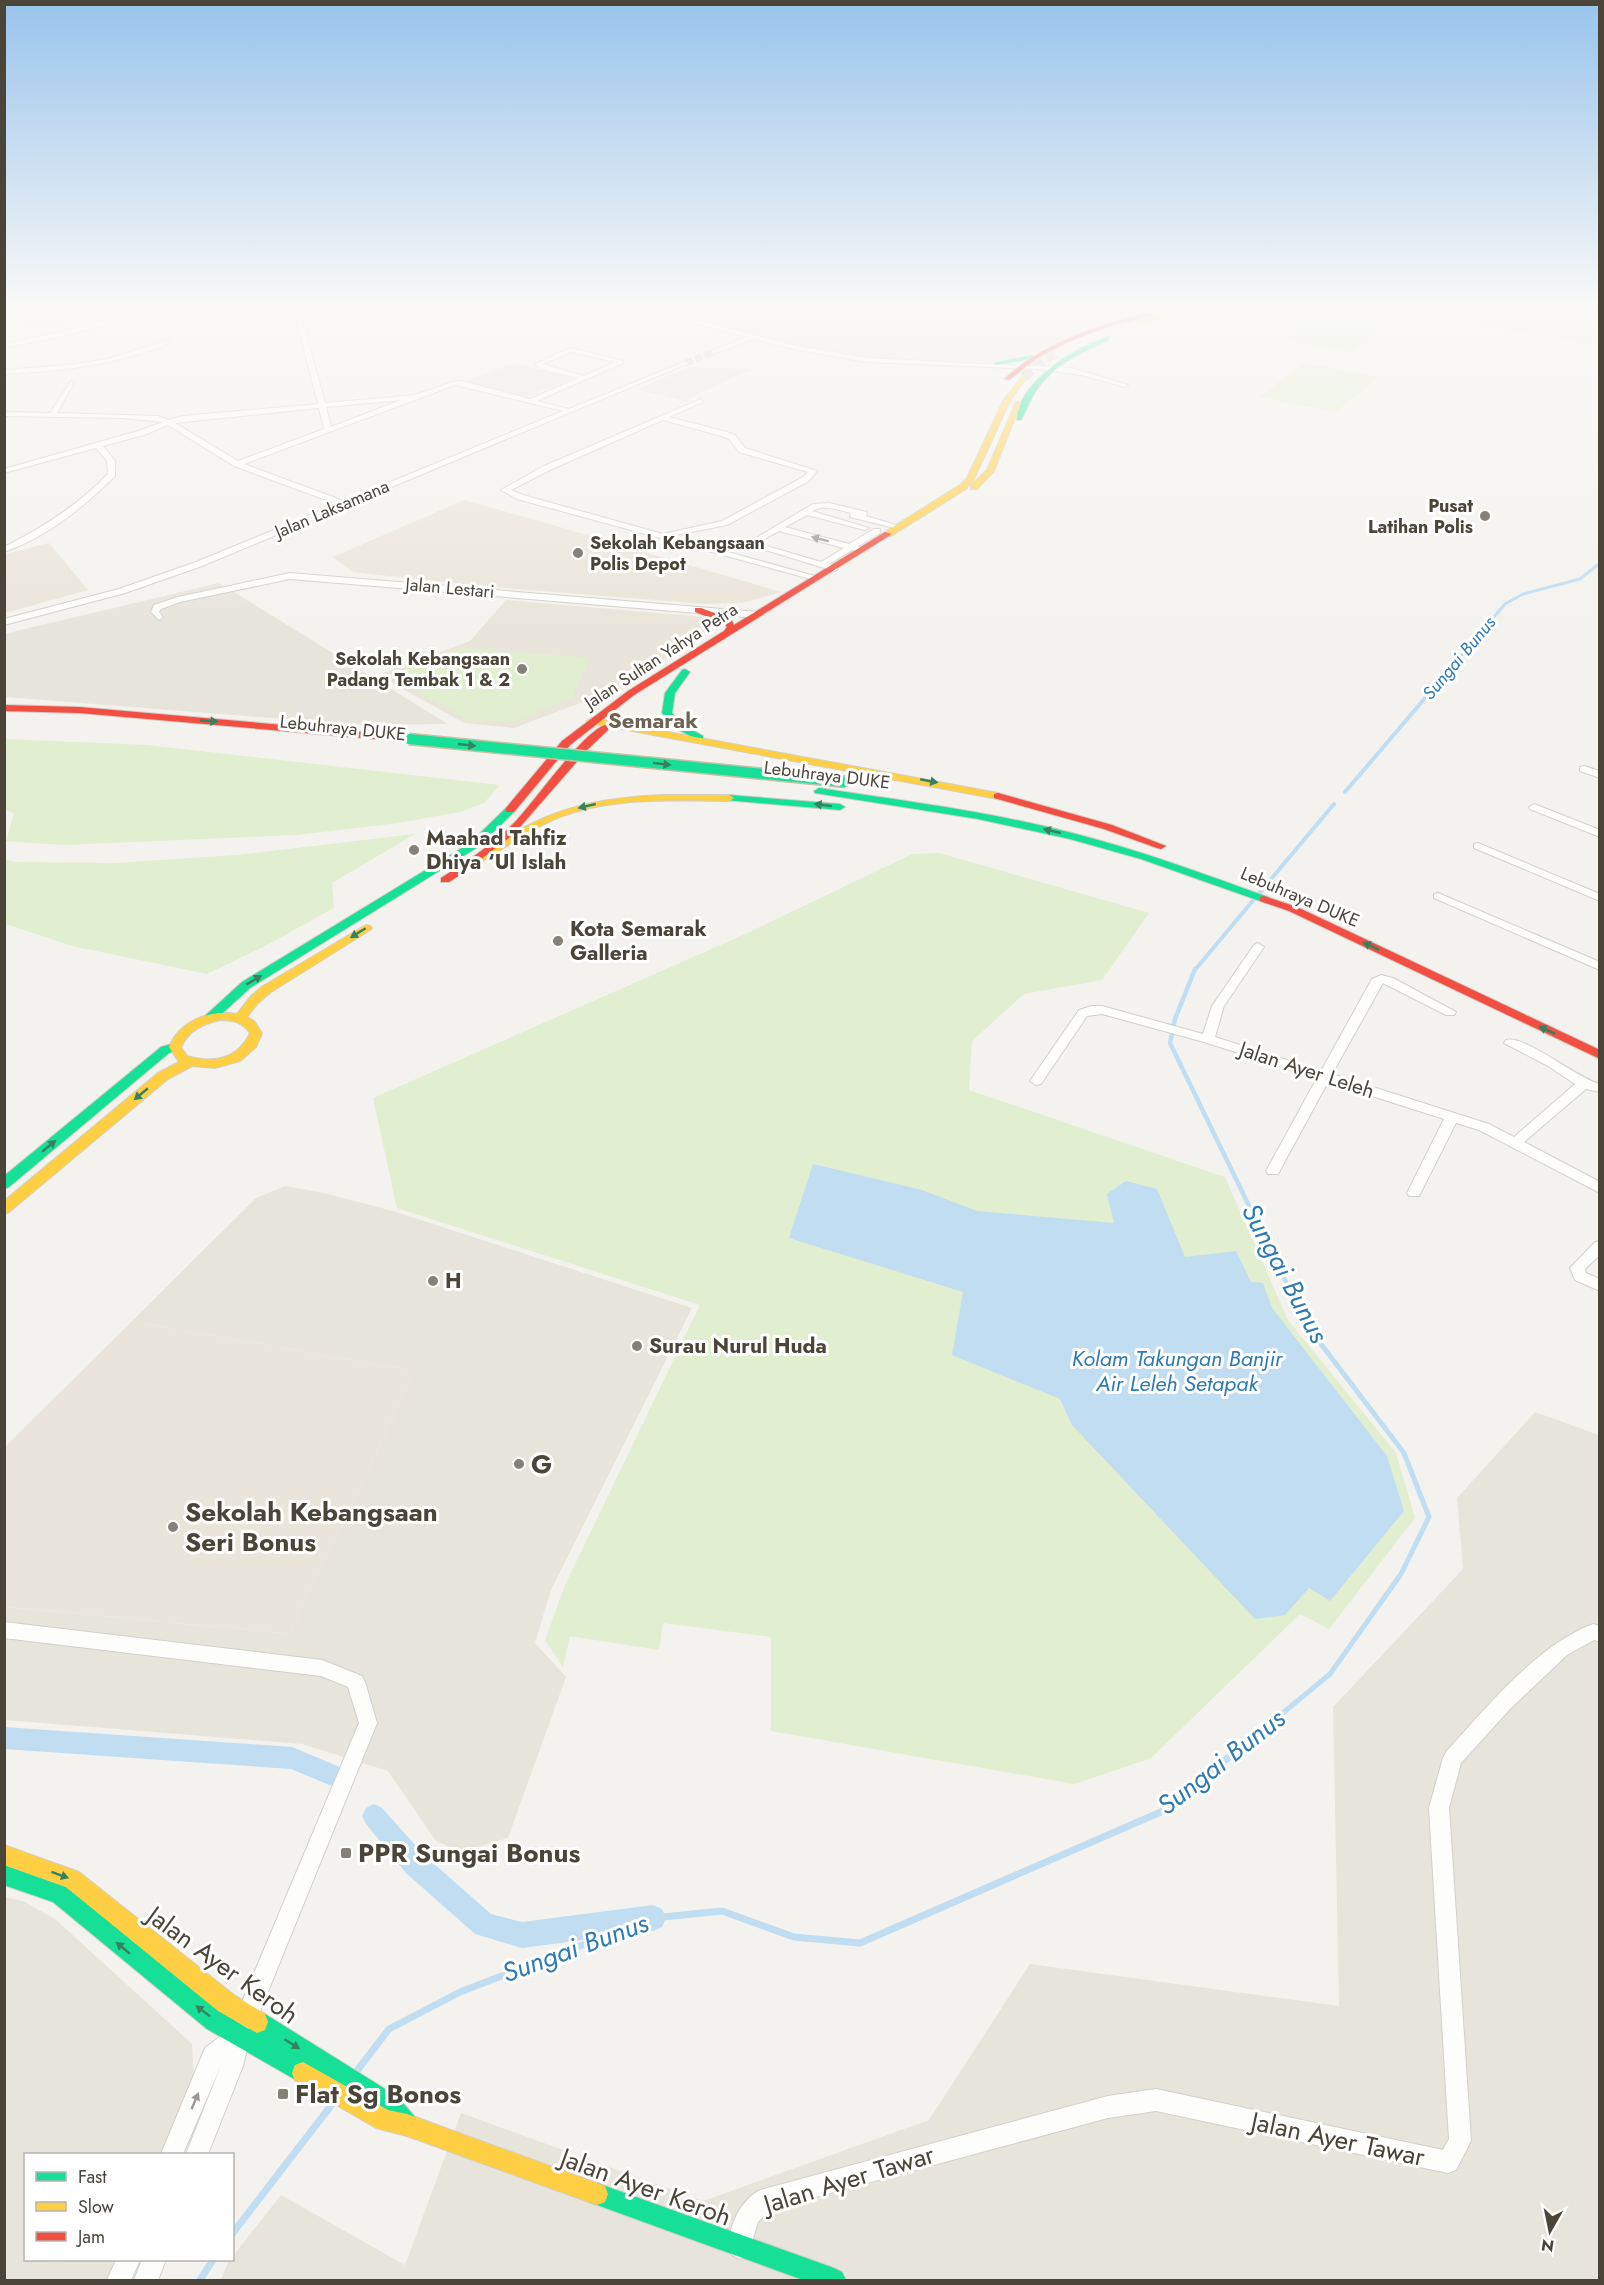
<svg xmlns="http://www.w3.org/2000/svg" width="1604" height="2285" font-family="Jost,sans-serif">
<style>
.residential{fill:#e7e4dc}
.education{fill:#eae5da}
.green{fill:#e1eecf}
.parking{fill:#e6e3df}
.water{fill:#c0ddf1}
.lines{fill:none;stroke-linecap:round;stroke-linejoin:round}
.stream-far4{stroke:#c0ddf1;stroke-width:3}
.stream-far3{stroke:#c0ddf1;stroke-width:4}
.stream-far2{stroke:#c0ddf1;stroke-width:4.5}
.stream-far1{stroke:#c0ddf1;stroke-width:5}
.stream{stroke:#c0ddf1;stroke-width:7}
.canal{fill:#c0ddf1;fill-rule:evenodd}
.street-tunnel{stroke:#d2cfca;stroke-width:7;stroke-dasharray:7 3;stroke-linecap:butt}
.secondary-tunnel{stroke:#d2cfca;stroke-width:10;stroke-dasharray:10 4.5;stroke-linecap:butt}
.street-casing{stroke:#d2d0cb;stroke-width:2}
.fast-casing{stroke:#d3cfc5;stroke-width:2}
.slow-casing{stroke:#d3cfc5;stroke-width:2}
.jam-casing{stroke:#d3cfc5;stroke-width:2}
.street{fill:#fdfdfc;fill-rule:evenodd}
.fast{fill:#16e098;fill-rule:evenodd}
.slow{fill:#ffcf43;fill-rule:evenodd}
.jam{fill:#f24e42;fill-rule:evenodd}
.fast-bridge-casing{stroke:#ccbfa9;stroke-width:13;stroke-linecap:butt}
.fast-bridge{stroke:#16e098;stroke-width:10}
.oneway{fill:#9b9791}
.oneway2{fill:#36825f}
.poi-dot{fill:#868178;stroke:#fff;stroke-width:2}
.labels{text-anchor:middle;stroke-width:6;stroke-linejoin:round;paint-order:stroke}
.far-poi-label{font-size:18px;font-weight:bold;fill:#4b4439;stroke:#fff;text-anchor:end}
.far-street-label{font-size:18px;fill:#4b4439;stroke:#fff}
.far-water-label{font-size:18px;font-style:italic;fill:#2e7ab2;stroke:#fff}
.poi-label{font-size:21px;font-weight:bold;fill:#4b4439;stroke:#fff;text-anchor:start}
.street-label{font-size:21px;fill:#4b4439;stroke:#fff}
.far-district-label{font-size:22px;font-weight:bold;fill:#6e6250;stroke:#fff}
.water-label{font-size:22px;font-style:italic;fill:#2e7ab2;stroke:#fff}
.near-poi-label{font-size:26px;font-weight:bold;fill:#4b4439;stroke:#fff;text-anchor:start}
.near-street-label{font-size:26px;fill:#4b4439;stroke:#fff}
.near-water-label{font-size:27px;font-style:italic;fill:#2e7ab2;stroke:#fff}
</style>
<rect width="100%" height="100%" fill="#f4f2ee"/>
<!-- residential -->
<g class="residential">
<path d="M219,583L448,724L362,725L5,697L4,634Z"/>
<path d="M285,1186L324,1193L393,1211L692,1308L551,1590L535,1643L566,1677L508,1838L461,1852L436,1841L388,1771L302,1744L5,1720L4,1607L290,1634L416,1371L132,1321L256,1198Z"/>
<path d="M1535,1412L1599,1435V2280H221L228,2262L281,2195L405,2265L461,2113L703,2201L929,2120L1030,1964L1339,2006L1333,1707L1463,1569L1457,1498Z"/>
<path d="M5,1897L23,1901L55,1919L192,2044L194,2080L161,2154H26V2260H116L107,2280H5Z"/>
</g>
<!-- education -->
<g class="education">
<path d="M681,308H1154L1079,334L1022,357L997,361L873,358L825,351L754,336L671,313Z"/>
<path d="M1451,308H1599V346L1408,312Z"/>
<path d="M464,500L536,520L781,592L742,603L705,604L480,586L353,572L333,557Z"/>
<path d="M49,543L88,590L5,613V554Z"/>
<path d="M506,600L704,617L713,626L600,704L586,701L514,728L464,723L378,675L470,641Z"/>
<path d="M132,1321L416,1371L290,1634L5,1607V1447Z"/>
</g>
<!-- green -->
<g class="green">
<path d="M1032,310L1070,312L1065,321L1021,317L1027,311Z"/>
<path d="M1323,312L1389,324L1352,352L1284,340Z"/>
<path d="M1305,363L1379,377L1336,412L1259,397Z"/>
<path d="M464,648L590,658L573,697L515,722L468,720L389,676Z"/>
<path d="M4,739L147,745L500,785L484,803L460,812L391,824L296,835L63,845L6,841L14,813L5,810Z"/>
<path d="M415,834L332,883L334,908L265,946L207,974L72,946L5,924V859L14,862L115,863L237,855Z"/>
<path d="M939,853L1149,913L1102,980L1024,994L972,1041L969,1090L1225,1177L1288,1320L1396,1453L1415,1518L1329,1629L1300,1614L1151,1758L1074,1784L771,1731V1637L663,1623L659,1650L570,1636L563,1667L545,1640L565,1585L700,1305L397,1208L373,1098L741,936L912,854Z"/>
</g>
<!-- parking -->
<g class="parking">
<path d="M60,308H117L121,312L58,324L60,327L47,329L44,326L30,327L19,317Z"/>
<path d="M513,363L573,378L526,397L465,381Z"/>
<path d="M689,367L752,369L690,398L687,402L637,389Z"/>
</g>
<!-- water -->
<path class="water" d="M813,1164L922,1190L977,1211L1114,1223L1107,1194L1126,1181L1157,1189L1185,1257L1236,1251L1251,1282L1263,1283L1272,1308L1387,1456L1404,1511L1330,1601L1309,1588L1285,1615L1255,1619L1072,1425L1060,1399L952,1355L963,1292L789,1238Z"/>
<g class="lines">
<!-- stream-far4 -->
<path class="stream-far4" d="M1425,698L1505,604L1523,594L1580,579L1600,563"/>
<!-- stream-far3 -->
<g class="stream-far3">
<path d="M1345,792L1426,697"/>
<path d="M1194,971L1334,804"/>
</g>
<!-- stream-far2 -->
<path class="stream-far2" d="M1195,969L1175,1019L1170,1043L1301,1313"/>
<!-- stream-far1 -->
<path class="stream-far1" d="M1245,1744L1330,1674L1401,1574L1429,1517L1404,1453L1308,1327L1301,1312"/>
<!-- stream -->
<g class="stream">
<path d="M356,2072L389,2029L460,1992L653,1918L722,1911L794,1937L860,1943L1163,1811L1246,1743"/>
<path d="M232,2234L333,2103"/>
<path d="M200,2280L213,2260"/>
</g>
<!-- canal -->
<g class="canal">
<path d="M4,1727L292,1747L347,1770L351,1778L347,1786L339,1789L291,1769L4,1749Z"/>
<path d="M374,1804L382,1808L424,1855L491,1914L522,1922L653,1905L662,1909L666,1918L662,1927L653,1931L522,1948L475,1934L406,1873L366,1824L362,1816L366,1808Z"/>
</g>
<!-- street-tunnel -->
<path class="street-tunnel" d="M686,363L713,352"/>
<!-- secondary-tunnel -->
<path class="secondary-tunnel" d="M1024,377L1037,365L1058,352"/>
<defs>
<g id="street">
<path d="M21,308H29L4,328V322Z"/>
<path d="M157,308H170L55,338L4,348V344C56,334 106,320 157,308Z"/>
<path d="M263,308L281,309L302,318L325,403L415,395L452,382L462,381L530,399L578,378L541,369L535,364L570,348L623,361V363L537,401L569,409L684,362L689,363L202,566L125,593L4,625V619L119,589L196,562L337,504L234,466L168,425L144,435L103,446L115,461V476C84,507 47,537 4,552V547C44,527 78,505 108,474L107,461L96,448L4,473V469L138,431L163,422L122,418L4,416V412L50,413L71,381L74,383L57,413L158,416L169,420L183,416L318,404L296,319ZM571,352L615,362L584,376L543,364ZM455,385L563,411L344,501L244,464ZM401,400L331,427L326,407ZM319,408L324,429L238,461L175,423Z"/>
<path d="M638,308H650L793,345L866,358L1072,368L1128,385L1125,387L1081,375L1038,369L866,362L793,349L754,339L713,354L711,351L747,337Z"/>
<path d="M168,340L170,343C117,365 62,371 4,374V370L67,365L108,359Z"/>
<path d="M701,399L703,402L669,417L727,432L735,435L745,448L817,471L809,481L727,525L671,536L818,577V581L517,499L501,490L544,466ZM663,420L721,436L729,439L739,452L808,472L803,477L722,521L663,534L523,495L511,490L550,470Z"/>
<path d="M829,503L867,512L866,516L903,527L899,529L850,517L851,513C838,510 825,504 812,511L869,528L865,530L807,515L785,527L849,544L874,529H880V533L857,547L864,548V552L852,550L829,564L837,566V570L834,571L746,544L813,504ZM779,531L844,548L821,562L757,543Z"/>
<path d="M290,573L758,612L762,615L758,618L290,579L180,602L161,609L159,612L163,617L159,620L151,612L154,605L178,597Z"/>
<path d="M1584,766L1600,771V778L1580,771V767Z"/>
<path d="M1534,804L1600,830V837L1530,809L1529,807Z"/>
<path d="M1478,843L1600,894V901L1474,848V844Z"/>
<path d="M1438,893L1600,962V970L1434,898V894Z"/>
<path d="M1258,943L1264,947L1224,1006L1215,1037L1321,1071L1372,979L1381,975L1393,978L1456,1012L1454,1015H1446L1383,983L1332,1074L1489,1124L1514,1137L1575,1084L1548,1066L1504,1043L1506,1040C1526,1035 1576,1078 1600,1084V1092L1586,1089L1524,1142L1600,1182V1193L1479,1130L1456,1123L1419,1196H1409L1407,1193L1444,1119L1328,1082L1278,1174H1268L1266,1171L1317,1078L1204,1042L1102,1014L1087,1016L1041,1084L1036,1085L1030,1081L1079,1010L1092,1006H1102L1203,1034L1212,1006L1254,945Z"/>
<path d="M1600,1241V1255L1585,1269L1586,1273L1600,1279V1291L1575,1280L1570,1268L1595,1242Z"/>
<path d="M4,1622L322,1660L362,1676L365,1682L377,1723L250,2036L243,2066L208,2154H186L222,2063L183,2154H161L205,2048L231,2028L359,1723L348,1687L321,1676L4,1638Z"/>
<path d="M1593,1624L1600,1626V1642L1594,1640L1567,1655L1510,1709L1461,1763L1449,1808L1471,2141L1456,2170L1448,2173L1156,2111L1108,2118L771,2209L758,2222L748,2255L740,2259L732,2255C723,2234 740,2200 760,2190L1108,2096L1156,2089L1443,2150L1449,2139L1429,1808L1443,1758L1446,1752C1486,1708 1537,1645 1593,1624Z"/>
<path d="M116,2260H140L131,2280H107Z"/>
<path d="M142,2260H166L158,2280H134Z"/>
</g>
<g id="fast">
<path d="M1107,337L1109,340C1082,352 1053,365 1036,391C1030,400 1026,411 1021,420H1017C1018,382 1074,348 1107,337Z"/>
<path d="M1033,355L1035,358L997,365L994,363Z"/>
<path d="M685,669L690,672L675,693L672,713L683,725L703,736V740L700,741L677,729L662,713L665,693L682,670Z"/>
<path d="M819,788C905,801 992,812 1076,834C1142,851 1204,874 1268,897L1270,899L1264,902L1260,901L1141,859L1070,839L978,819L815,793L814,791Z"/>
<path d="M729,795L840,804L845,807L840,810L725,800L724,798Z"/>
<path d="M510,807L515,810L514,812L478,847L250,988L214,1021H206L204,1018L206,1015L242,982L470,843L506,808Z"/>
<path d="M175,1043L181,1047L179,1050L169,1053L9,1187L4,1189V1176L161,1047Z"/>
<path d="M4,1865L66,1887L223,2013L249,2029L246,2022L249,2014L257,2011L265,2014L398,2097L415,2117L418,2125L415,2133L407,2136L399,2133L382,2113L312,2069L314,2073L311,2081L303,2084L207,2029L53,1902L4,1885Z"/>
<path d="M597,2183L834,2268L842,2272L846,2280H803L597,2205L589,2202L586,2194L589,2186Z"/>
</g>
<g id="slow">
<path d="M1175,308H1185L1143,324L1138,323Z"/>
<path d="M1022,376L1027,377L1010,401L973,481L966,489L891,536H885V532L960,485L967,478L1003,401Z"/>
<path d="M1016,402L1021,403L994,471L977,489H971V485L987,470Z"/>
<path d="M592,718L998,793L1003,796L998,799L589,723L587,721Z"/>
<path d="M662,795H729L734,798L729,801C672,800 609,797 555,819C529,830 506,847 483,861L479,862L474,859C482,851 494,845 504,839C556,806 602,798 662,795Z"/>
<path d="M366,925L370,926L372,928L370,930L271,992L258,1003L247,1017L254,1021L262,1033L256,1047L240,1061L215,1068L192,1066L168,1079L9,1212L4,1214V1201L158,1073L179,1062L169,1047C180,1021 209,1009 237,1014L250,997L263,986ZM220,1020C233,1020 242,1022 250,1033C238,1059 213,1064 187,1056L181,1047C189,1030 203,1024 220,1020Z"/>
<path d="M4,1845L79,1872L234,1995L265,2014L268,2022L265,2030L257,2033L218,2011L66,1887L4,1865Z"/>
<path d="M303,2062L388,2110L407,2114L605,2186L608,2194L605,2202L597,2205L407,2136L376,2128L295,2081L292,2073L295,2065Z"/>
</g>
<g id="jam">
<path d="M1151,312L1153,315C1112,325 1071,337 1035,360C1026,366 1018,374 1009,380L1004,379C1044,342 1098,325 1151,312Z"/>
<path d="M885,532L892,534L634,695L570,745L514,812H506V808L562,741L628,691L724,631L727,627L724,623L695,612V608H701L731,619L734,625Z"/>
<path d="M4,705L79,707L409,736L414,739L409,742L79,713L4,711Z"/>
<path d="M605,725L608,726V730L587,750L513,835L460,875L449,882H441V878C467,862 493,844 515,822C535,801 582,733 605,725Z"/>
<path d="M998,793L1112,825L1166,846L1161,849L1157,848L1104,829L994,798V794Z"/>
<path d="M1264,896L1297,907L1600,1050V1059L1289,911L1260,901V897Z"/>
</g>
</defs>
<!-- street casing -->
<use href="#street" class="street-casing"/>
<!-- fast casing -->
<use href="#fast" class="fast-casing"/>
<!-- slow casing -->
<use href="#slow" class="slow-casing"/>
<!-- jam casing -->
<use href="#jam" class="jam-casing"/>
<!-- street -->
<use href="#street" class="street"/>
<!-- fast -->
<use href="#fast" class="fast"/>
<!-- slow -->
<use href="#slow" class="slow"/>
<!-- jam -->
<use href="#jam" class="jam"/>
<defs>
<path id="fast-bridge" d="M409,739L846,782"/>
</defs>
<!-- fast-bridge casing -->
<use href="#fast-bridge" class="fast-bridge-casing"/>
<!-- fast-bridge -->
<use href="#fast-bridge" class="fast-bridge"/>
</g>
<!-- one-way arrows -->
<defs><path id="oneway-solid" d="M-6-.8H1V-3.2L6.5 0L1 3.2V.8H-6Z" transform="scale(1.5)"/></defs>
<g class="oneway">
<use href="#oneway-solid" transform="translate(820 539) rotate(-165)"/>
<use href="#oneway-solid" transform="translate(195 2101) rotate(-67)"/>
</g>
<g class="oneway2">
<use href="#oneway-solid" transform="translate(209 721) rotate(5)"/>
<use href="#oneway-solid" transform="translate(467 745) rotate(6)"/>
<use href="#oneway-solid" transform="translate(662 764) rotate(6)"/>
<use href="#oneway-solid" transform="translate(929 781) rotate(11)"/>
<use href="#oneway-solid" transform="translate(823 805) rotate(-173)"/>
<use href="#oneway-solid" transform="translate(587 806) rotate(167)"/>
<use href="#oneway-solid" transform="translate(1052 831) rotate(-167)"/>
<use href="#oneway-solid" transform="translate(358 933) rotate(148)"/>
<use href="#oneway-solid" transform="translate(1371 946) rotate(-155)"/>
<use href="#oneway-solid" transform="translate(254 980) rotate(-31)"/>
<use href="#oneway-solid" transform="translate(1547 1030) rotate(-155)"/>
<use href="#oneway-solid" transform="translate(141 1094) rotate(140)"/>
<use href="#oneway-solid" transform="translate(49 1146) rotate(-40)"/>
<use href="#oneway-solid" transform="translate(60 1875) rotate(20)"/>
<use href="#oneway-solid" transform="translate(123 1948) rotate(-140)"/>
<use href="#oneway-solid" transform="translate(203 2011) rotate(-143)"/>
<use href="#oneway-solid" transform="translate(292 2044) rotate(32)"/>
</g>
<!-- sky -->
<linearGradient id="sky" x2="0" y2="1"><stop stop-color="#98c4ec"/><stop offset="0.49" stop-color="#faf9f7"/><stop offset="1" stop-color="#faf9f7" stop-opacity="0"/></linearGradient>
<rect width="1604" height="628" fill="url(#sky)"/>
<!-- markers -->
<g class="poi-dot">
<circle cx="1485" cy="516" r="6"/>
<circle cx="578" cy="553" r="6"/>
<circle cx="522" cy="669" r="6"/>
<circle cx="414" cy="850" r="6"/>
<circle cx="558" cy="941" r="6"/>
<circle cx="433" cy="1281" r="6"/>
<circle cx="637" cy="1346" r="6"/>
<circle cx="519" cy="1464" r="6"/>
<circle cx="173" cy="1527" r="6"/>
<rect x="340" y="1847" width="12" height="12" rx="3"/>
<rect x="277" y="2088" width="12" height="12" rx="3"/>
</g>
<g class="labels">
<!-- far-poi labels -->
<g class="far-poi-label">
<text x="1473" y="512">Pusat<tspan x="1473" dy="21">Latihan Polis</tspan></text>
<text x="590" y="549" text-anchor="start">Sekolah Kebangsaan<tspan x="590" dy="21">Polis Depot</tspan></text>
<text x="510" y="665">Sekolah Kebangsaan<tspan x="510" dy="21">Padang Tembak 1 &amp; 2</tspan></text>
</g>
<!-- far-street labels -->
<g class="far-street-label">
<text transform="translate(332 509) rotate(-23)" y="6">Jalan Laksamana</text>
<text transform="translate(450 588) rotate(5)" y="6">Jalan Lestari</text>
<text transform="translate(661 656) rotate(-33)" y="6">Jalan Sultan Yahya Petra</text>
<text transform="translate(343 728) rotate(6)" y="6">Lebuhraya DUKE</text>
<text transform="translate(827 775) rotate(7)" y="6">Lebuhraya DUKE</text>
<text transform="translate(1300 897) rotate(23)" y="6">Lebuhraya DUKE</text>
</g>
<!-- far-water labels -->
<g class="far-water-label">
<text transform="translate(1459 658) rotate(-50)" y="6">Sungai Bunus</text>
</g>
<!-- poi labels -->
<g class="poi-label">
<text x="426" y="845">Maahad Tahfiz<tspan x="426" dy="24">Dhiya ‘Ul Islah</tspan></text>
<text x="570" y="936">Kota Semarak<tspan x="570" dy="24">Galleria</tspan></text>
<text x="445" y="1288">H</text>
<text x="649" y="1353">Surau Nurul Huda</text>
</g>
<!-- street labels -->
<g class="street-label">
<text transform="translate(1307 1070) rotate(18)" y="7">Jalan Ayer Leleh</text>
</g>
<!-- far-district labels -->
<g class="far-district-label">
<text x="653" y="728">Semarak</text>
</g>
<!-- water labels -->
<g class="water-label">
<text x="1177" y="1366">Kolam Takungan Banjir<tspan x="1177" dy="25">Air Leleh Setapak</tspan></text>
</g>
<!-- near-poi labels -->
<g class="near-poi-label">
<text x="531" y="1473">G</text>
<text x="185" y="1521">Sekolah Kebangsaan<tspan x="185" dy="30">Seri Bonus</tspan></text>
<text x="358" y="1862">PPR Sungai Bonus</text>
<text x="295" y="2103">Flat Sg Bonos</text>
</g>
<!-- near-street labels -->
<g class="near-street-label">
<text transform="translate(223 1965) rotate(36)" y="9">Jalan Ayer Keroh</text>
<text transform="translate(1338 2139) rotate(12)" y="9">Jalan Ayer Tawar</text>
<text transform="translate(849 2179) rotate(-17)" y="9">Jalan Ayer Tawar</text>
<text transform="translate(646 2187) rotate(20)" y="9">Jalan Ayer Keroh</text>
</g>
<!-- near-water labels -->
<g class="near-water-label">
<text transform="translate(1285 1273) rotate(62)" y="9">Sungai Bunus</text>
<text transform="translate(1221 1762) rotate(-38)" y="9">Sungai Bunus</text>
<text transform="translate(575 1948) rotate(-20)" y="9">Sungai Bunus</text>
</g>
</g>
<!-- border -->
<rect width="1604" height="2285" fill="none" stroke="#4b4439" stroke-width="12"/>
<!-- legend -->
<rect x="24" y="2153" width="210" height="108" fill="#ffffff" stroke="#b7b4b0" stroke-width="1.5"/>
<rect x="36" y="2172" width="30" height="9" fill="#16e098" stroke="#b7b4b0" stroke-width="1.5"/>
<text x="78" y="2183" font-size="18" fill="#4b4439">Fast</text>
<rect x="36" y="2202" width="30" height="9" fill="#ffcf43" stroke="#b7b4b0" stroke-width="1.5"/>
<text x="78" y="2213" font-size="18" fill="#4b4439">Slow</text>
<rect x="36" y="2232" width="30" height="9" fill="#f24e42" stroke="#b7b4b0" stroke-width="1.5"/>
<text x="78" y="2243" font-size="18" fill="#4b4439">Jam</text>
<!-- north arrow -->
<g transform="translate(1550 2231) rotate(189)" stroke="#ffffff" stroke-width="4.5" paint-order="stroke">
<path d="M0-4.5L10 22L0 15L-10 22Z" fill="#4b4439"/>
<text y="-9" font-size="16" font-weight="bold" text-anchor="middle" fill="#4b4439">N</text>
</g>
</svg>
